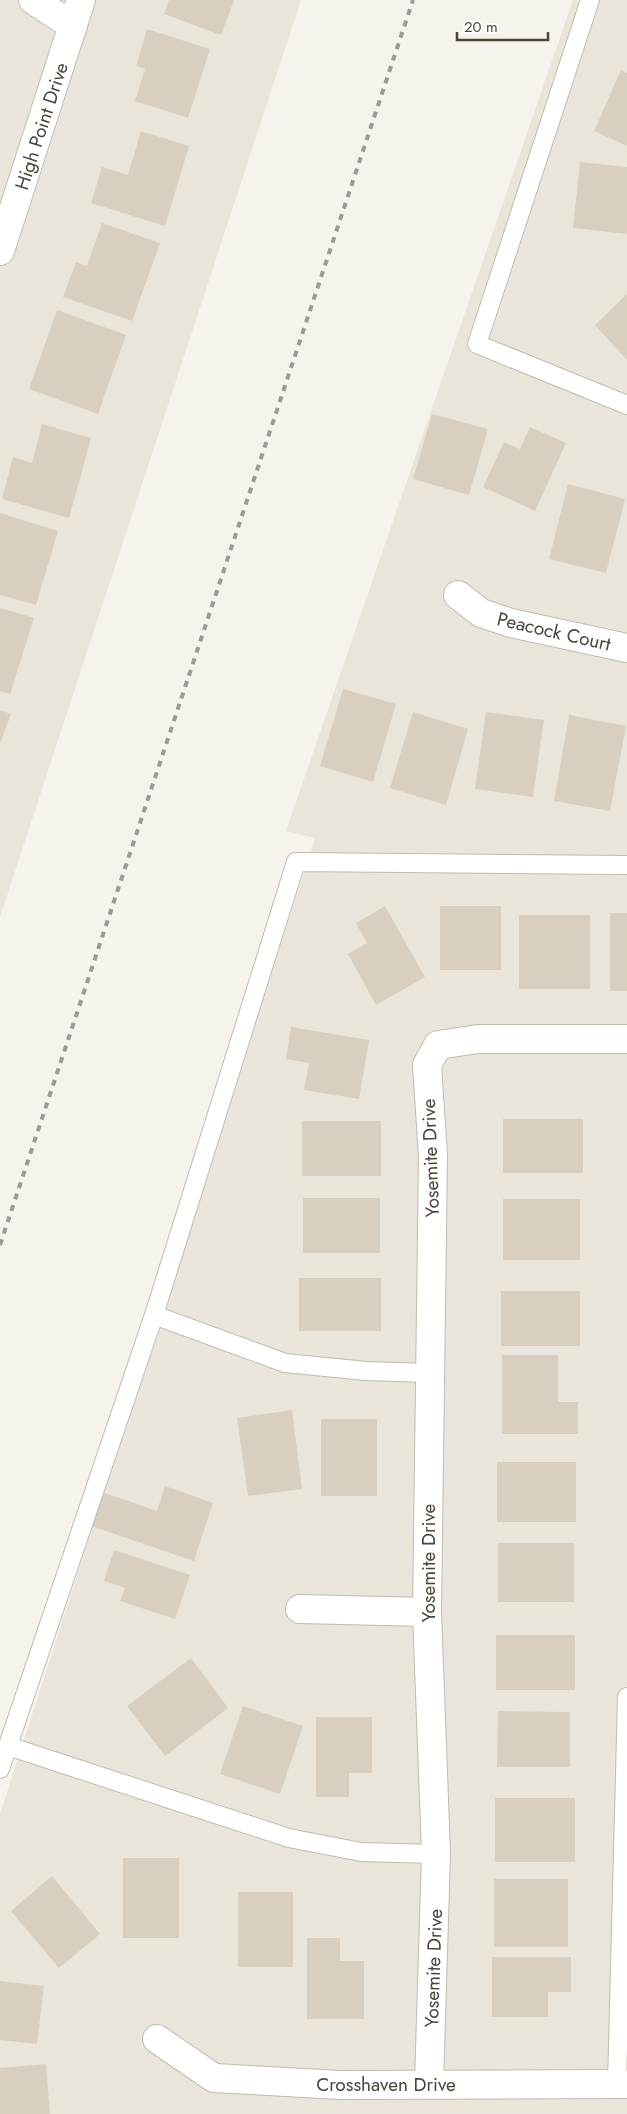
<svg xmlns="http://www.w3.org/2000/svg" width="627" height="2114" font-family="Jost,sans-serif">
<style>
.residential{fill:#eae5da}
.building{fill:#d8cfc1}
.lines{fill:none;stroke-linecap:round;stroke-linejoin:round}
.lane-casing{stroke:#c2bbae;stroke-width:20}
.street-casing{stroke:#c2bbae;stroke-width:30}
.lane{stroke:#fff;stroke-width:18}
.street{stroke:#fff;stroke-width:28}
.rail{stroke:#9a9a9a;stroke-width:4;stroke-dasharray:6 6;stroke-linecap:butt}
.labels{text-anchor:middle;stroke-width:4;stroke-linejoin:round;paint-order:stroke}
.street-label{font-size:19px;fill:#4b4439;stroke:#fff}
</style>
<rect width="100%" height="100%" fill="#f6f3ec"/>
<!-- residential -->
<g class="residential">
<path d="M0,0H301L0,917Z"/>
<path d="M573,0H627V2114H0V1814L315,838L286,831Z"/>
</g>
<!-- building -->
<g class="building">
<path d="M169,0H234L221,35L164,14Z"/>
<path d="M147,29L210,49L188,118L135,101L145,69L136,66Z"/>
<path d="M621,70L627,73V146L594,131Z"/>
<path d="M141,131L189,146L165,226L91,203L102,167L128,175Z"/>
<path d="M580,162L627,167V234L573,228Z"/>
<path d="M102,223L160,243L132,321L63,297L76,262L87,266Z"/>
<path d="M627,294V360L595,325Z"/>
<path d="M57,310L126,335L98,414L29,389Z"/>
<path d="M432,414L488,429L469,495L413,479Z"/>
<path d="M42,424L91,438L69,518L2,499L13,457L32,463Z"/>
<path d="M530,427L566,443L535,511L483,487L504,442L520,449Z"/>
<path d="M568,484L625,499L606,573L549,559Z"/>
<path d="M0,513L58,531L36,605L0,595Z"/>
<path d="M0,608L34,618L10,694L0,691Z"/>
<path d="M343,689L396,704L373,782L320,766Z"/>
<path d="M0,710L11,714L0,744Z"/>
<path d="M413,712L468,729L446,805L390,788Z"/>
<path d="M486,712L544,720L533,797L475,789Z"/>
<path d="M569,715L626,726L610,811L554,801Z"/>
<path d="M385,906L425,977L376,1005L348,954L367,943L356,923Z"/>
<rect x="440" y="906" width="61" height="64"/>
<rect x="610" y="913" width="17" height="78"/>
<rect x="519" y="915" width="71" height="74"/>
<path d="M291,1027L369,1040L359,1099L304,1090L309,1063L286,1059Z"/>
<rect x="503" y="1119" width="80" height="54"/>
<rect x="302" y="1121" width="79" height="55"/>
<rect x="303" y="1198" width="77" height="55"/>
<rect x="503" y="1199" width="77" height="61"/>
<rect x="299" y="1278" width="82" height="53"/>
<rect x="501" y="1291" width="79" height="55"/>
<path d="M502,1355H558V1402H578V1434H502Z"/>
<path d="M292,1410L302,1489L248,1496L237,1418Z"/>
<rect x="321" y="1419" width="56" height="77"/>
<rect x="497" y="1462" width="79" height="60"/>
<path d="M165,1486L213,1503L194,1561L91,1526L102,1492L157,1511Z"/>
<rect x="498" y="1543" width="76" height="59"/>
<path d="M114,1550L190,1575L175,1619L120,1601L125,1588L104,1581Z"/>
<rect x="496" y="1635" width="79" height="55"/>
<path d="M191,1658L228,1708L165,1756L127,1706Z"/>
<path d="M243,1706L303,1726L280,1794L220,1774Z"/>
<path d="M498,1711L570,1712V1767H497Z"/>
<path d="M316,1717H372V1773H349V1797H316Z"/>
<rect x="495" y="1798" width="80" height="64"/>
<rect x="123" y="1858" width="56" height="80"/>
<path d="M52,1876L100,1934L59,1968L11,1911Z"/>
<rect x="494" y="1879" width="74" height="68"/>
<rect x="238" y="1892" width="55" height="75"/>
<path d="M307,1938H340V1961H364V2019H307Z"/>
<path d="M492,1957H571V1992H548V2017H492Z"/>
<path d="M0,1981L44,1986L37,2044L0,2040Z"/>
<path d="M46,2064L50,2114H0V2068Z"/>
</g>
<g class="lines">
<defs>
<g id="lane">
<path d="M590,0L477,344L627,405"/>
<path d="M154,1315L285,1363L366,1371L430,1373"/>
<path d="M8,1746L289,1838L361,1852L436,1854"/>
<path d="M0,1769L154,1315L296,862L627,865"/>
<path d="M617,2084L627,1697"/>
</g>
<g id="street">
<path d="M33,0L73,26"/>
<path d="M0,251L81,0"/>
<path d="M458,595L481,613L511,623L627,648"/>
<path d="M300,1609L427,1612"/>
<path d="M157,2039L214,2078L340,2085L627,2084"/>
<path d="M429,2084L436,1854L427,1612L433,1156L427,1065L438,1045L478,1039H627"/>
</g>
</defs>
<!-- lane casing -->
<use href="#lane" class="lane-casing"/>
<!-- street casing -->
<use href="#street" class="street-casing"/>
<!-- lane -->
<use href="#lane" class="lane"/>
<!-- street -->
<use href="#street" class="street"/>
<!-- rail -->
<path class="rail" d="M0,1245L413,0"/>
</g>
<g class="labels">
<!-- street labels -->
<g class="street-label">
<text transform="translate(41 126) rotate(-72)" y="7">High Point Drive</text>
<text transform="translate(554 631) rotate(13)" y="7">Peacock Court</text>
<text transform="translate(430 1158) rotate(-92)" y="7">Yosemite Drive</text>
<text transform="translate(428 1563) rotate(-90)" y="7">Yosemite Drive</text>
<text transform="translate(433 1968) rotate(-88)" y="7">Yosemite Drive</text>
<text x="386" y="2091">Crosshaven Drive</text>
</g>
</g>
<!-- scale -->
<path d="M457 32v8h91v-8" fill="none" stroke="#4b4439" stroke-width="2.5"/>
<text x="464" y="32" font-size="15" fill="#4b4439" stroke="#ffffff" stroke-width="4" paint-order="stroke">20 m</text>
</svg>
